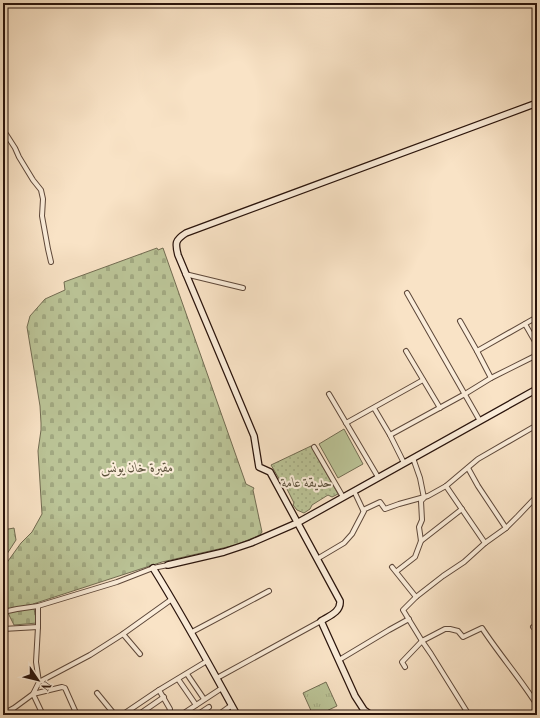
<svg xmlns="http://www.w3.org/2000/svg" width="540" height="718" font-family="'Libre Bodoni',Amiri,serif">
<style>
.grass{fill:url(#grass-tufts);stroke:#726c52}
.cemetery{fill:url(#cemetery-stones);stroke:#726c52}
.park{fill:url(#park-dots);stroke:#726c52}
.pitch{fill:#bbc497;stroke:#726c52}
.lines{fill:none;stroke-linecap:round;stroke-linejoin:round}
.street-casing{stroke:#5e483a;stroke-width:6}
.secondary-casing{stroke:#2a140c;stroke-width:8}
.street{stroke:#fbedda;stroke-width:4}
.secondary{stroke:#fbedda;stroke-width:5.5}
.labels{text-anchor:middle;stroke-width:4;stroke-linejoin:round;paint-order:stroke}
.park-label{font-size:14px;font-style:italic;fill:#5d523d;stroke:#fbedda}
</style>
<defs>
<pattern id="grass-tufts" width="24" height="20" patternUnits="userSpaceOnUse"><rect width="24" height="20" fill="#bbc497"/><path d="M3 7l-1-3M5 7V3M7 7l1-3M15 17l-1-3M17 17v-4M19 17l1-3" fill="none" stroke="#a1a881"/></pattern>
<pattern id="cemetery-stones" width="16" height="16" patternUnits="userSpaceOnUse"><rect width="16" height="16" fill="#bbc497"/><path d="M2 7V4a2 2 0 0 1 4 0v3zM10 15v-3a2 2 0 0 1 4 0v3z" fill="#a1a881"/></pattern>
<pattern id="park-dots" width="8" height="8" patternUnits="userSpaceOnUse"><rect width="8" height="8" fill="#bbc497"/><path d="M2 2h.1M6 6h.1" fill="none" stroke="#a1a881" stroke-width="1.8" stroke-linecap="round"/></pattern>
</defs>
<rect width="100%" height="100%" fill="#f9e3c6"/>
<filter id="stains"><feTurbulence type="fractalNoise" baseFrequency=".005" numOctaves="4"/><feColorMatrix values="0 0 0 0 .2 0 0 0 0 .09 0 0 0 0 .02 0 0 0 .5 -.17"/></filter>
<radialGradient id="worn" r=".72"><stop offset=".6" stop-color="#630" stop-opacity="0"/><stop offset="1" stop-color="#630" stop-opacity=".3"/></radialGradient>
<!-- grass -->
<g class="grass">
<path d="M14,528L16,540L3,560V530Z"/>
<path d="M326,682L337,706L318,715H313L303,693Z"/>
</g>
<!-- cemetery -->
<path class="cemetery" d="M157,248L158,250L163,248L246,484L254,488L253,490L262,532L260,535L236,545L162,562L33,604L37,623L14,625L6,609L3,610V568L21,543L32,532L42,514L38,451L41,430V423L40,406L27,327L30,316L45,299L65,290L64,282Z"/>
<!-- park -->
<path class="park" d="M311,446L338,494L332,497L328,495L312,505L310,509L304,513L297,510L293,505L294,503L284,483L281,482L271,465Z"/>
<!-- pitch -->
<path class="pitch" d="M344,429L363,464L338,478L319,444Z"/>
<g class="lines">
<defs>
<g id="street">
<path d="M3,132L6,134L15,148L19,157L33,180L41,190L43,199L42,216L48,249L51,262"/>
<path d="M185,274L243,288"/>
<path d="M407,293L480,421"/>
<path d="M460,321L477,351L491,378"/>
<path d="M525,324L537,345"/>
<path d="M406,351L440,408"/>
<path d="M477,351L537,317"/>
<path d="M329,394L378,477"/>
<path d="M374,408L390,435L404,463"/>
<path d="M346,423L423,380"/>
<path d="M390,435L465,394L491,378L537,355"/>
<path d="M314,447L343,497"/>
<path d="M468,468L478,486L506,528"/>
<path d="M446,486L485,543"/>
<path d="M354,491L363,510"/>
<path d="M421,541L462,509"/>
<path d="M317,559L344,543L352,534L364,511L363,510L380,502L385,509L399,504L428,496L446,486L478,459L537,425"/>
<path d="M392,567L416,597"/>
<path d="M397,571L415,557L421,541L419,527L422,520L421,501L424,498L420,478L413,458"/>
<path d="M38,606V627L36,662L39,682L33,694L43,715"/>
<path d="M3,612L17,609L38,606L117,582L153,568L168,565"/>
<path d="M533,627L537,625"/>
<path d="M3,629L38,627"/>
<path d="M192,632L269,591"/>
<path d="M123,634L140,654"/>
<path d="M339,660L389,630L409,619"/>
<path d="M405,667L402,662L422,641L445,629H450L458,631L463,637L482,628C499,654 520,678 537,705"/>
<path d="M187,674L204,699"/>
<path d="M217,678L321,621"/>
<path d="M178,679L196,705"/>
<path d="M39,682L90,655L123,634L172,599"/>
<path d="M159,690L170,709L169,712L172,715"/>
<path d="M97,693L115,715"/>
<path d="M3,714L14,708L33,694L62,687L65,688L77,715"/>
<path d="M122,715L159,690L207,661"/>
<path d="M138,715L164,697"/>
<path d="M181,715L222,688"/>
<path d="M197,715L209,707"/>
<path d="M218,715L232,705"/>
<path d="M469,715L431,654L422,641L403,610L416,597L443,576L464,562L485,543L506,528L518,516L537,496"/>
</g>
<g id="secondary">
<path d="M168,565L224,552L251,543L297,523L537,389"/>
<path d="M153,568C183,616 210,666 237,715"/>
<path d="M371,715L364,710L355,696L321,621C329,616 341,612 340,601L270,472L259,467L254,436L178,255C175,243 175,240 186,233L537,103"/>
<path d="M535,715L537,714"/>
</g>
</defs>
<!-- street casing -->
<use href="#street" class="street-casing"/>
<!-- secondary casing -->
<use href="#secondary" class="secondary-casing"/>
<!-- street -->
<use href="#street" class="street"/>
<!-- secondary -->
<use href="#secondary" class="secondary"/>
</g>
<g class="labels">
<!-- park labels -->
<g class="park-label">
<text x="137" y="472">مقبرة خان يونس</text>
<text x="307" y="487">حديقة عامة</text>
</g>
</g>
<!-- margin -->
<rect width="540" height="718" fill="none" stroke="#f9e3c6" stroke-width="16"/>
<rect x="4" y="4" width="532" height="710" fill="none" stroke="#2a140c" stroke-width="2"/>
<rect x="8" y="8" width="524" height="702" fill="none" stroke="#2a140c"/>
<!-- north arrow -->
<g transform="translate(38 680) rotate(125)" stroke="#fbedda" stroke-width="3" paint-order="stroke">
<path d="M0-3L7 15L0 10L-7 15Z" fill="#2a140c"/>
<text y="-6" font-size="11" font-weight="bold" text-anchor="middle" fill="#2a140c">N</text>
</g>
<rect width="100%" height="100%" filter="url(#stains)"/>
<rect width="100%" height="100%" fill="url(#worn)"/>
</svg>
